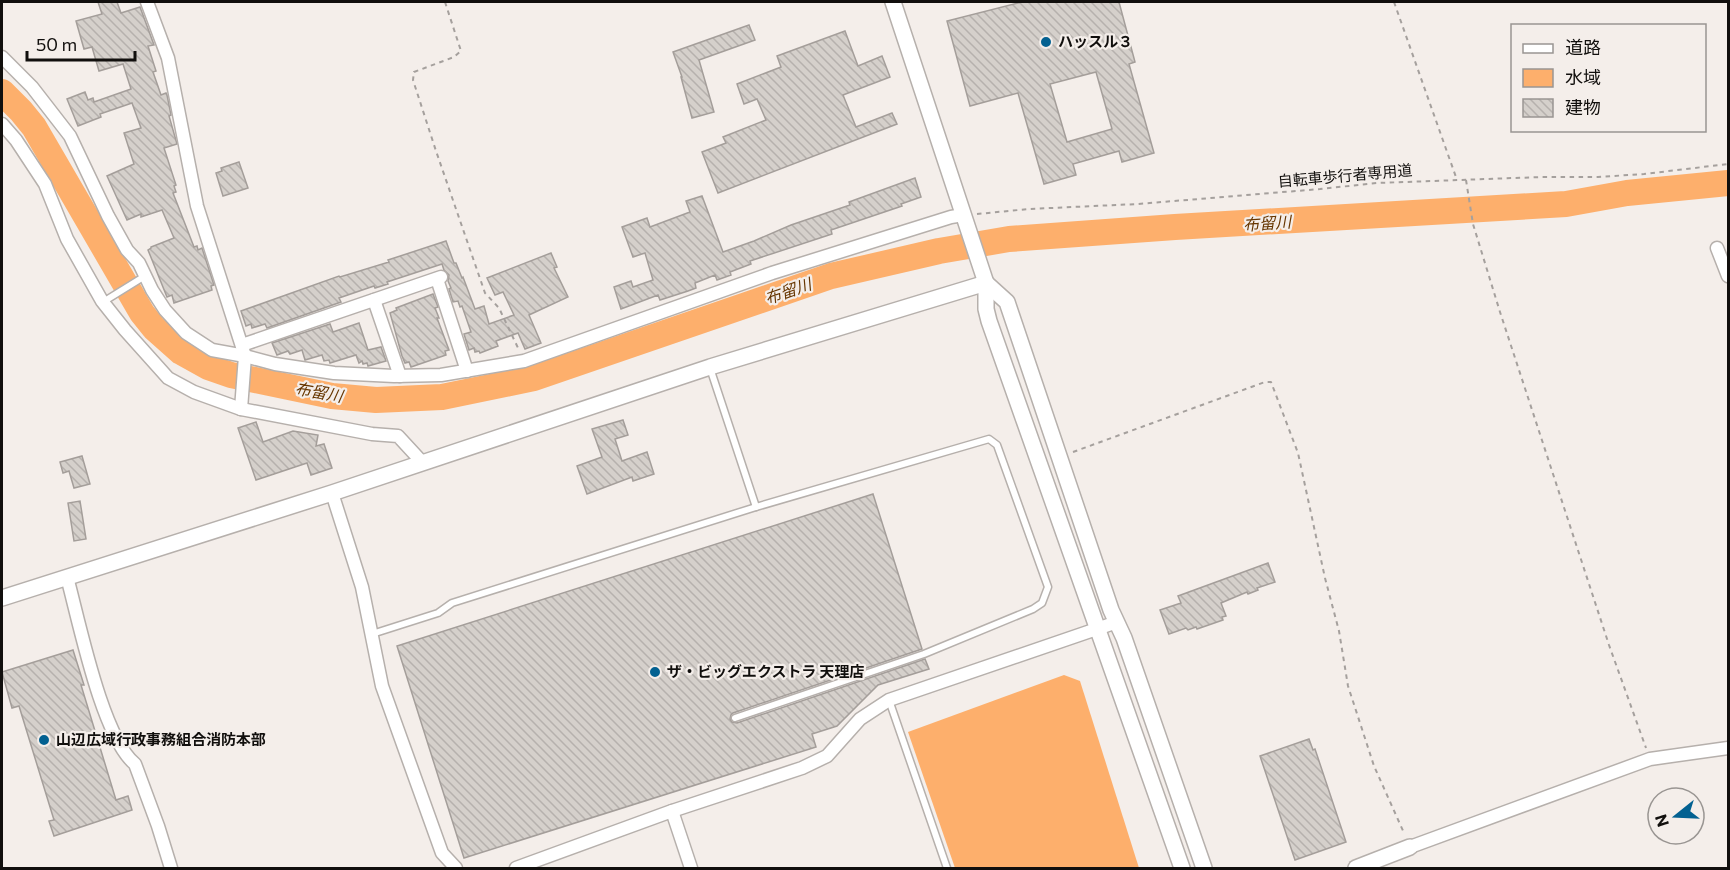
<svg xmlns="http://www.w3.org/2000/svg" width="1730" height="870" font-family="Commissioner,'Noto Sans JP',sans-serif">
<style>
.water{fill:#fdaf6c}
.lines{fill:none;stroke-linecap:round;stroke-linejoin:round}
.river{stroke:#fdaf6c;stroke-width:26}
.building{fill:url(#building-back-hatch);stroke:#a49e9a;stroke-width:1.5;fill-rule:evenodd}
.service-casing{stroke:#b6b0ac;stroke-width:9}
.minor-casing{stroke:#b6b0ac;stroke-width:15}
.tertiary-casing{stroke:#b6b0ac;stroke-width:18}
.path{stroke:#a5a09d;stroke-width:2;stroke-dasharray:4.5 4.5;stroke-linecap:butt}
.service{stroke:#fff;stroke-width:6}
.minor{stroke:#fff;stroke-width:12}
.tertiary{stroke:#fff;stroke-width:15}
.poi-dot{fill:#036191;stroke:#f4eeea;stroke-width:2}
.labels{text-anchor:middle;stroke-width:4.5;stroke-linejoin:round;paint-order:stroke}
.poi-label{font-size:15px;font-weight:bold;fill:#110f0d;stroke:#f4eeea;text-anchor:start}
.street-label{font-size:15px;fill:#110f0d;stroke:#f4eeea}
.water-label{font-size:16px;font-style:italic;fill:#673600;stroke:#f4eeea}
</style>
<defs>
<pattern id="building-back-hatch" width="6" height="6" patternUnits="userSpaceOnUse" patternTransform="scale(1.5)"><rect width="6" height="6" fill="#d5d0cb"/><path d="M-1 5l2 2M0 0l6 6M5-1l2 2" fill="none" stroke="#b6b1ad"/></pattern>
</defs>
<rect width="100%" height="100%" fill="#f4eeea"/>
<!-- water -->
<path class="water" d="M1064,675L1080,681L1139,868H955L908,732Z"/>
<g class="lines">
<!-- river -->
<path class="river" d="M2,92L21,111L34,127L142,313L154,328L181,352L208,367L231,375L332,396L376,400L442,397L534,378L831,276L939,251L1009,239L1175,227L1566,204L1627,193L1728,183"/>
</g>
<!-- building -->
<g class="building">
<path d="M98,2H117L121,13L140,7L154,45L148,46L156,71L153,72L161,95L166,93L167,95L171,115L169,116L177,144L164,148L176,185L174,186L176,192L173,193L194,247L197,246L198,250L202,248L214,285L211,286L212,290L174,303L172,295L167,297L148,250L151,248V247L174,238L162,210L141,217V214L127,220L107,176L134,164L124,133L141,128L132,103L100,114L101,117L78,126L67,99L85,92L88,100L93,98L94,102L131,89L123,64L99,71L92,47L84,49L76,21L102,14Z"/>
<path d="M1022,2H1119L1135,62L1129,64L1154,153L1122,162L1119,151L1073,164L1076,175L1044,184L1018,93L970,106L947,21ZM1096,72L1112,129L1067,142L1050,84Z"/>
<path d="M749,25L755,40L699,60L714,112L692,118L681,77H682L673,52Z"/>
<path d="M845,31L858,66L882,56L890,77L843,95L856,127L892,113L897,124L718,193L702,152L726,143L723,137L766,120L757,99L744,104L737,84L781,67L777,56Z"/>
<path d="M239,162L248,188L223,196L216,173L222,171L221,168Z"/>
<path d="M915,178L921,197L901,204L902,206L831,230L832,234L750,261L751,264L730,272L731,275L717,280L715,275L695,283L696,288L688,291L660,300L658,295L621,309L614,287L631,281L633,287L653,280L645,253L633,257L622,227L647,218L650,227L690,212L686,201L702,196L723,252L754,241L791,225L850,205L849,202Z"/>
<path d="M446,241L454,263H456L462,278L463,277L475,309L484,306L489,324L514,315L503,292L495,295L487,278L551,253L557,267L554,268L568,297L529,315L541,343L525,349L518,333L496,341L498,346L480,353L479,351L475,352L474,348L469,350L464,334L471,332L462,306L460,307L458,301L453,302L449,289L451,288L448,281L449,275L444,270L442,264L387,282L388,284L375,288L374,286L339,298L341,302L267,328L265,324L252,328L251,324L246,326L241,311L339,276L340,277L389,262L388,260Z"/>
<path d="M433,294L438,307L435,308L439,318H437L449,350L445,351L446,355L411,367L409,362L405,363L402,356L390,313L397,310L396,308Z"/>
<path d="M359,323L368,350L381,347L386,361L368,366L367,363L363,364L362,361L359,363L356,355L330,363L329,360L324,361L322,355L305,360L302,350L290,354L288,351L277,355L272,343L330,324L333,332Z"/>
<path d="M623,420L628,435L615,439L622,461L647,452L654,474L633,481L632,477L587,494L577,466L602,457L592,429Z"/>
<path d="M256,422L263,442L293,431L318,435L316,446L324,444L332,468L311,475L307,463L256,480L238,428Z"/>
<path d="M82,456L90,484L74,488L69,471L63,473L60,462Z"/>
<path d="M873,494L922,649L733,713L731,715L730,719L732,722L737,723L925,659L929,669L878,685L837,726L812,734L816,747L464,858L397,646Z"/>
<path d="M80,501L86,539L74,541L68,503Z"/>
<path d="M1268,563L1275,582L1257,588L1258,590L1248,594L1247,592L1221,603L1226,616L1222,617L1223,620L1197,629L1196,627L1188,630L1186,628L1169,634L1160,610L1181,603L1178,596Z"/>
<path d="M73,650L84,685H81L116,800L128,796L132,810L54,836L49,821L54,820L19,706L12,708L2,672Z"/>
<path d="M1309,739L1313,750L1315,749L1346,842L1295,860L1260,756Z"/>
</g>
<g class="lines">
<defs>
<g id="service">
<path d="M103,302L145,276"/>
<path d="M710,368L756,507"/>
<path d="M372,634L438,613L452,603L756,507L989,439L997,445L1048,587L1042,603L1033,609L924,654L735,718"/>
<path d="M889,700L947,868"/>
</g>
<g id="minor">
<path d="M147,2L168,58L197,206L245,356L241,409"/>
<path d="M2,57L32,87L70,136L108,216L127,250L139,263L152,290L165,310L186,333L212,350L245,356L275,364L334,373L394,376L441,375L524,361L772,273L951,217L963,215"/>
<path d="M2,124L16,140L45,184L67,239L102,301L125,330L168,378L194,392L241,409L372,434L398,436L422,462"/>
<path d="M1717,248L1728,276"/>
<path d="M437,279L467,371"/>
<path d="M374,300L400,376"/>
<path d="M242,345L441,277"/>
<path d="M332,493L362,587L382,686L442,853L456,868"/>
<path d="M67,577C79,621 102,737 135,764L158,826L171,868"/>
<path d="M672,811L691,868"/>
<path d="M1410,847L1650,759L1728,748"/>
<path d="M516,868L672,811L802,768L827,756L860,719L889,700L1117,622"/>
</g>
<g id="tertiary">
<path d="M893,2L986,283V309L989,321L1182,868"/>
<path d="M986,283L1007,302L1111,610L1124,638L1204,868"/>
<path d="M2,598L332,493L710,367L986,283"/>
<path d="M1356,868L1410,847"/>
</g>
</defs>
<!-- service casing -->
<use href="#service" class="service-casing"/>
<!-- minor casing -->
<use href="#minor" class="minor-casing"/>
<!-- tertiary casing -->
<use href="#tertiary" class="tertiary-casing"/>
<!-- path -->
<g class="path">
<path d="M445,2L461,51L454,57L414,72L413,80L436,151L485,293L499,308L519,350"/>
<path d="M1394,2L1457,180"/>
<path d="M1466,180L1473,224L1500,312L1609,645L1646,748"/>
<path d="M977,214L1029,209L1138,204L1320,189L1377,183L1542,177H1598L1644,174L1728,164"/>
<path d="M1073,452L1265,382H1271L1298,453L1325,578L1339,631L1348,686L1374,766L1404,833"/>
</g>
<!-- service -->
<use href="#service" class="service"/>
<!-- minor -->
<use href="#minor" class="minor"/>
<!-- tertiary -->
<use href="#tertiary" class="tertiary"/>
</g>
<!-- markers -->
<g class="poi-dot">
<circle cx="1046" cy="42" r="6"/>
<circle cx="655" cy="672" r="6"/>
<circle cx="44" cy="740" r="6"/>
</g>
<g class="labels">
<!-- poi labels -->
<g class="poi-label">
<text x="1058" y="47">ハッスル３</text>
<text x="667" y="677">ザ・ビッグエクストラ 天理店</text>
<text x="56" y="745">山辺広域行政事務組合消防本部</text>
</g>
<!-- street labels -->
<g class="street-label">
<text transform="translate(1345 176) rotate(-5)" y="5">自転車歩行者専用道</text>
</g>
<!-- water labels -->
<g class="water-label">
<text transform="translate(1267 223) rotate(-4)" y="6">布留川</text>
<text transform="translate(788 291) rotate(-19)" y="6">布留川</text>
<text transform="translate(319 392) rotate(10)" y="6">布留川</text>
</g>
</g>
<!-- border -->
<rect width="1730" height="870" fill="none" stroke="#110f0d" stroke-width="6"/>
<!-- legend -->
<rect x="1511" y="24" width="195" height="108" fill="#f4eeea" stroke="#999592" stroke-width="1.5"/>
<rect x="1523" y="44" width="30" height="9" fill="#ffffff" stroke="#999592" stroke-width="1.5"/>
<text x="1565" y="54" font-size="18" fill="#110f0d">道路</text>
<rect x="1523" y="69" width="30" height="18" fill="#fdaf6c" stroke="#999592" stroke-width="1.5"/>
<text x="1565" y="84" font-size="18" fill="#110f0d">水域</text>
<rect x="1523" y="99" width="30" height="18" fill="url(#building-back-hatch)" stroke="#999592" stroke-width="1.5"/>
<text x="1565" y="114" font-size="18" fill="#110f0d">建物</text>
<!-- north arrow -->
<g transform="translate(1676 816) rotate(252)"><circle r="28" fill="#f4eeea" stroke="#999592" stroke-width="1.5"/>
<path d="M0-4.5L10 22L0 15L-10 22Z" fill="#036191"/>
<text y="-9" font-size="16" font-weight="bold" text-anchor="middle" fill="#110f0d">N</text>
</g>
<!-- scale -->
<path d="M27 51v9h108v-9" fill="none" stroke="#110f0d" stroke-width="3"/>
<text x="36" y="51" font-size="18" fill="#110f0d" stroke="#f4eeea" stroke-width="4.5" paint-order="stroke">50 m</text>
</svg>
